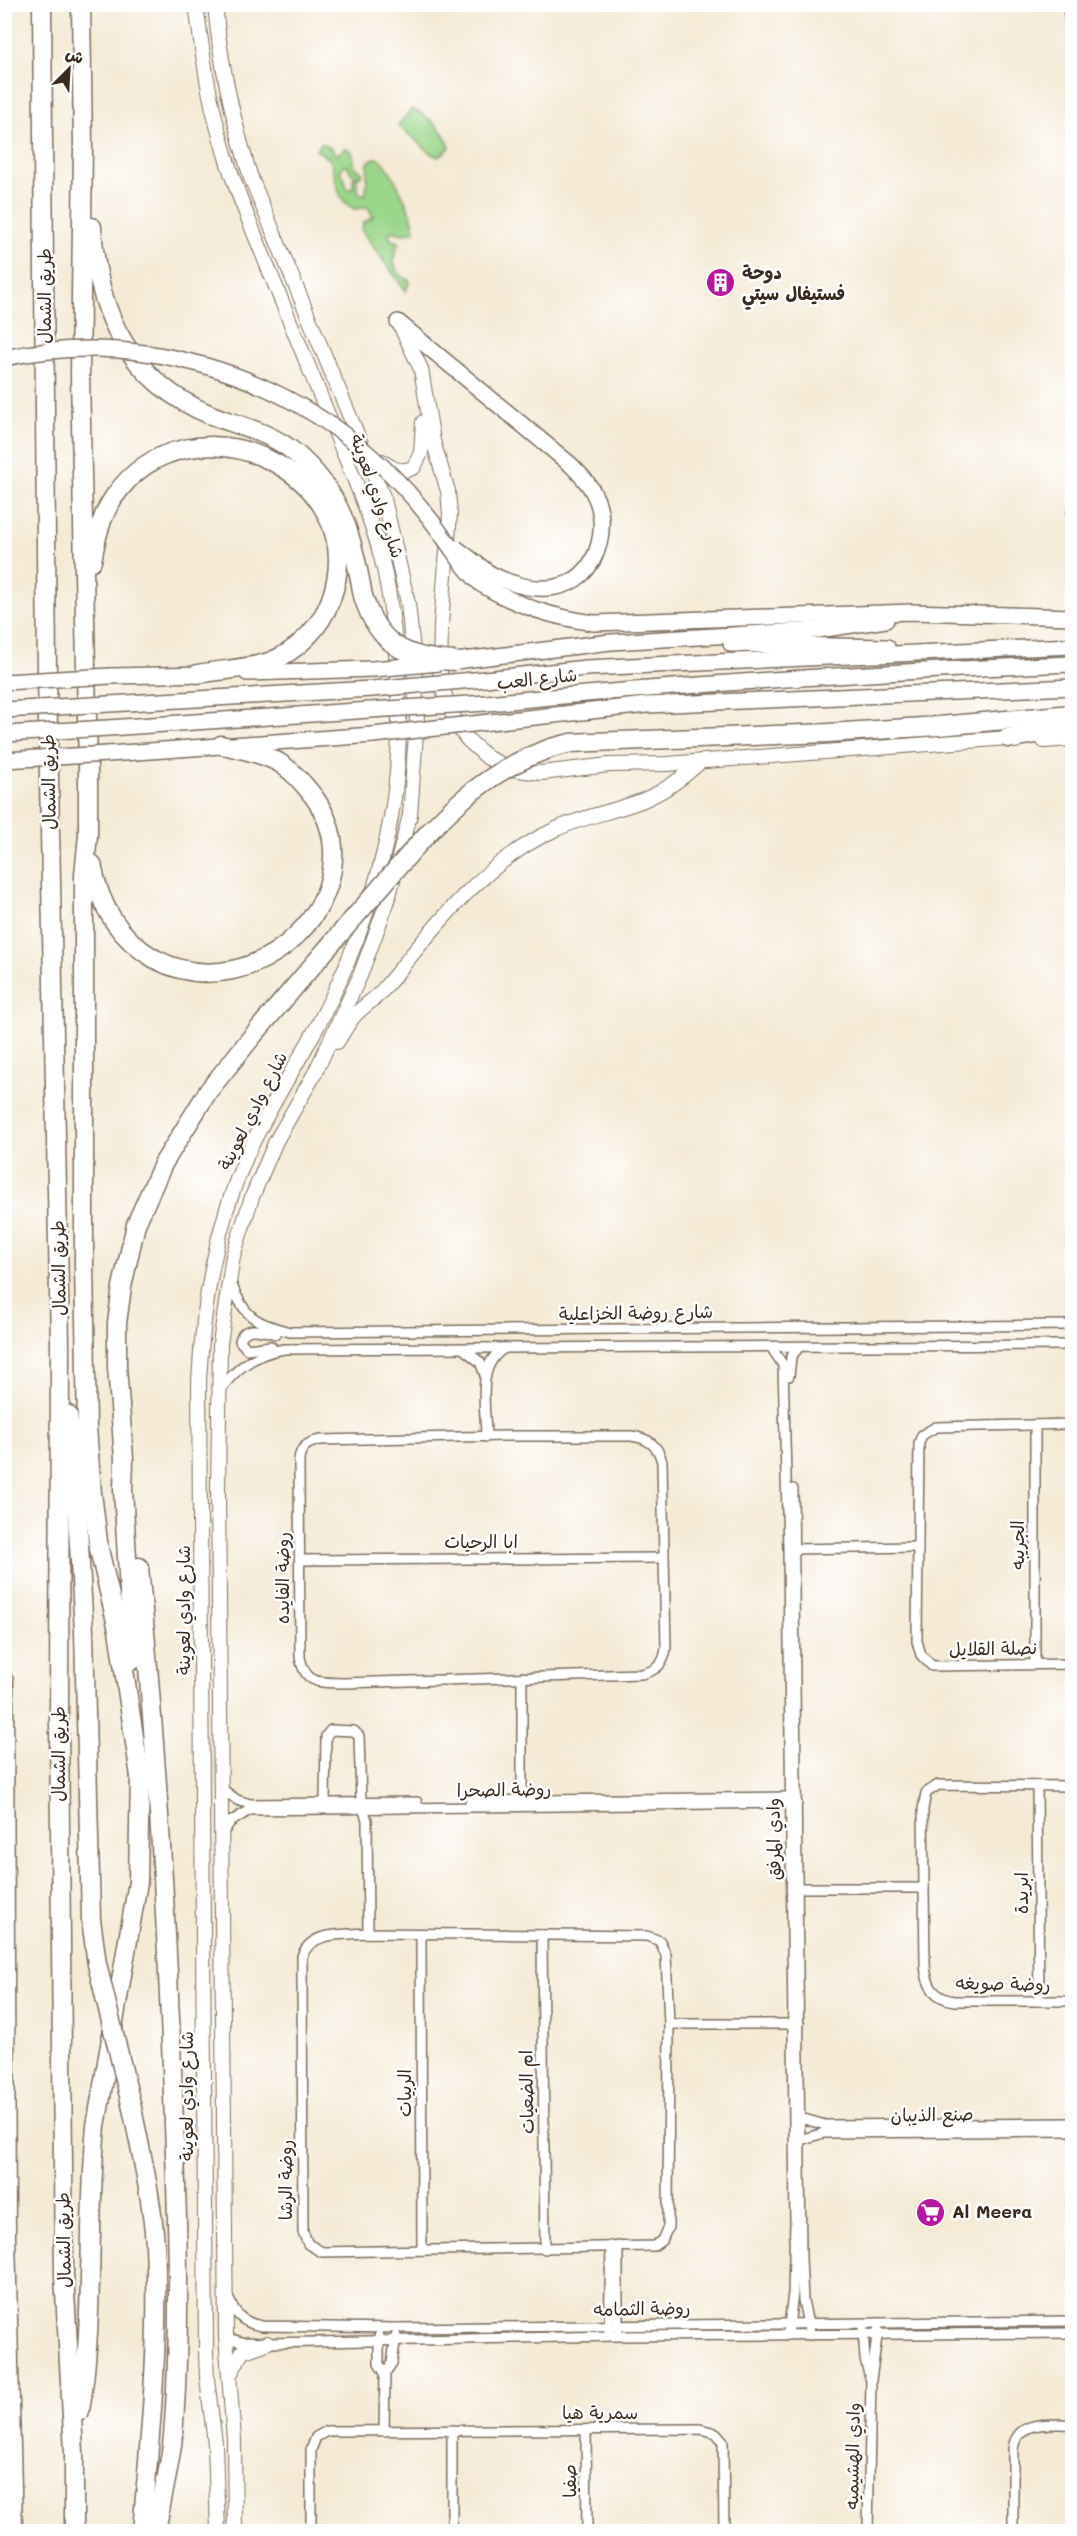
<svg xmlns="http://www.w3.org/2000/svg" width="1077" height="2536" font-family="Mali,'Playpen Sans Arabic',sans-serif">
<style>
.green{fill:#9bd68b;stroke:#6b8054;stroke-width:1.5}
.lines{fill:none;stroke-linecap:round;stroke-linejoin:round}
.minor-casing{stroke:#7c6d5e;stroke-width:12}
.secondary-casing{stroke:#7c6d5e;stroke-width:16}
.primary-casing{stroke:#7c6d5e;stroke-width:18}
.motorway-casing{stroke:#7c6d5e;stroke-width:21}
.minor{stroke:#fff;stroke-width:9}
.secondary{stroke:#fff;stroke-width:14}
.primary{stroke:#fff;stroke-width:15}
.motorway{stroke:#fff;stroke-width:18}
.primary-bridge-casing{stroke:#7c6d5e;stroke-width:18;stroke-linecap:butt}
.motorway-bridge-casing{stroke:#7c6d5e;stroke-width:21;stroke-linecap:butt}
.primary-bridge{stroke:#fff;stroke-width:15}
.motorway-bridge{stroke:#fff;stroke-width:18}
.labels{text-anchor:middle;stroke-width:5;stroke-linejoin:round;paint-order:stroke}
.poi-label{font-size:18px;font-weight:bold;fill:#3b2a1e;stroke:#fff;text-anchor:start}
.street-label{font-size:18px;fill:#3b2a1e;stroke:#fff}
</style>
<rect width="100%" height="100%" fill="#fff"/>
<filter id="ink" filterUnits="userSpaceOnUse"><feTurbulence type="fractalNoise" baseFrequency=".0167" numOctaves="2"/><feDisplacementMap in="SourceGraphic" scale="12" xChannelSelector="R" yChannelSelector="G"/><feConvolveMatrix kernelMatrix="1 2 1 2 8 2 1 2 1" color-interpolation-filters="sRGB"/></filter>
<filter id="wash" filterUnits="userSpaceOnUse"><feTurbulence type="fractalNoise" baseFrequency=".008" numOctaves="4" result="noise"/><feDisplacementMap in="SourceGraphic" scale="24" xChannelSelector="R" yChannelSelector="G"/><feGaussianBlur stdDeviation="1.35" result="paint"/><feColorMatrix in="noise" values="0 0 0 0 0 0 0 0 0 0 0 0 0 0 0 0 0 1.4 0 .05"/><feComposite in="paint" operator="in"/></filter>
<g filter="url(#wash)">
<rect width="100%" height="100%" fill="#f4ead5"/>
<!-- green -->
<g class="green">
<path d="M412,109C430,117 443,129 450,147L439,157L432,154L398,125Z"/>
<path d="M321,143L330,147L337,155L345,148L352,152L355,167L363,173L359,177L351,173L348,166L344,165L340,172L344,177L347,189H353V178L356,177L359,194H366L368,163L372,159C376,158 377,157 381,160C391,167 415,219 415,231L403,234L391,231L389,234L391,240L399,242C391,260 391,271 410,281L406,291L362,231L363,223L373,217L368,207L355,209C333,198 338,178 330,159L316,150Z"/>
</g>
</g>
<g filter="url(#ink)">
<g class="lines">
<defs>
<g id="minor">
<path d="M1068,4L1072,47"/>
<path d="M1072,512V529"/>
<path d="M230,1280C244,1317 253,1322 290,1332L1072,1325"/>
<path d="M271,1346L247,1349L240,1341C244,1324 263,1331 276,1334"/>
<path d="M771,1347L783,1365L788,1549L795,2222L793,2293L788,2335"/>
<path d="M465,1350L480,1362L485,1375"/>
<path d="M789,1376L791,1357L799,1347"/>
<path d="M219,1392C235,1368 256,1353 284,1349L1072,1345"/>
<path d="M1072,1424L936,1427L922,1435L919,1443L917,1641L921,1655L932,1666L1072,1664"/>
<path d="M1035,1425V1664"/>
<path d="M505,1436H631C648,1438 658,1445 662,1462L666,1647C665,1663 657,1671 641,1674L343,1683C319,1682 305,1685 300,1657L299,1460C300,1447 308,1442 321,1440Z"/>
<path d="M486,1437C486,1408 475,1364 505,1348"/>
<path d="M793,1489L801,2258L803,2300L810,2335"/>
<path d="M791,1549L918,1547"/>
<path d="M300,1560L663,1558"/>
<path d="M522,1677V1804"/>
<path d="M1037,1786L1039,2001"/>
<path d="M1072,1786L938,1785L926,1793L923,1809L925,1964C926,1984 933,1998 954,2001H1072"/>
<path d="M221,1788L237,1800L250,1804L417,1802"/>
<path d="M470,1801L789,1797"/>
<path d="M325,1803L326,1736L331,1730L354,1731L359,1736L361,1802L367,1820L368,1933"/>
<path d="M223,1833L230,1822L250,1810L797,1803"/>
<path d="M794,1888H924"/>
<path d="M368,1933L647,1936L660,1941L666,1955L669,2024L668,2227L662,2240L654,2246L322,2252L308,2244L303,2232L302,1956C312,1930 345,1935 368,1933Z"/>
<path d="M421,1935L422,2250"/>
<path d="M542,1935L545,2249"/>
<path d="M669,2024H799"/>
<path d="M797,2117L825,2125L1072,2123"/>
<path d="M796,2141L824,2133L1072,2131"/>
<path d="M618,2246V2330"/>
<path d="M228,2297C235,2315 243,2323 262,2326L396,2328L1072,2321"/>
<path d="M863,2330L865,2359L870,2378"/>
<path d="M609,2331L611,2246"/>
<path d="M379,2336V2364L385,2373"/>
<path d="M226,2337L241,2342L267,2343L618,2336L1072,2333"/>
<path d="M452,2430V2532"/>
<path d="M586,2430L587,2532"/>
<path d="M384,2431L385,2373L392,2363L396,2336"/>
<path d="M311,2532V2450L316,2437L327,2431L700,2429L716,2433L723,2441L724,2532"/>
<path d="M868,2532L871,2380L878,2330"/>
<path d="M1013,2532V2449C1017,2419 1049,2425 1072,2424"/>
</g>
<g id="secondary">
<path d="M196,4C202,50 208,96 221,140C233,185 252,227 269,270C292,326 315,382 338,439C355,481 374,524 384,569C397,630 402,709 397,772C389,860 358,949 317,1027C294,1070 267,1110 247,1155C215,1227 203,1304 199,1381L206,2353L207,2379L215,2444L218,2532"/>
<path d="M215,4C220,64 233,121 251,178L384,499L408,603L414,661L417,721L410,815L387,903L360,976L315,1073L276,1141L252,1197L233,1256L220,1344L218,1491L226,2337L234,2439L235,2532"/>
<path d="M399,323L421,369L433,441L448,491L450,514L441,624L440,676L445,696L458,727L468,740L488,758L511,769L541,773L609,765L667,764L1008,738L1016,741"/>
<path d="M382,461C392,469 402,474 414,467L421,453L423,422"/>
<path d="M1044,741L1072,739"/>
<path d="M337,1042C343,1033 349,1020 358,1012C365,1005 375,999 382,991C432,931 480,864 554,830C581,817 612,812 641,801C664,792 683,778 701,761"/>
<path d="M230,2375L242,2352L267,2343"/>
</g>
<g id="primary">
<path d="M398,322L571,465C580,474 589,483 594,494C602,509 603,528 599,544C584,599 530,595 489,573"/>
<path d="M481,584C517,606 552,617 594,623L912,612L1072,617"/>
<path d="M731,644L887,647"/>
<path d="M455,661L611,642L818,630L886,620"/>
<path d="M247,673L373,669"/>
<path d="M111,676L208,674"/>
<path d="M485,679L586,668L1072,646"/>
<path d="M487,703C682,684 877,672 1072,664"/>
<path d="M109,704L372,689"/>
<path d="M490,722L647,705L1072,687"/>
<path d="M108,728L370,710"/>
<path d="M108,754L373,735"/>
</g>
<g id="motorway">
<path d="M42,4L47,676L60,1344L59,1722L64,2275L74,2452V2532"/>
<path d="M81,4L83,147L80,375L88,767V835L84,875V1265L87,1427L92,1493L99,1549L118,1630L141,1783"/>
<path d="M92,227C97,312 128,381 211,415C239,426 270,432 294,452C342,492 353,538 363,596"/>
<path d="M92,561C96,538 101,516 114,497C189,387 376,472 331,599C321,627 297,652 269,662C247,669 220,670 197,674"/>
<path d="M1008,738L1072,729"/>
<path d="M551,748L571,743L593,742L828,733L939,726L1072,714"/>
<path d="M92,864C99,904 118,938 155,959C258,1014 381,890 314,797C304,784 292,770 278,762C260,753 241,749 221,745"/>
<path d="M68,1415L75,1475L84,1632L91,1919L97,1964"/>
<path d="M139,1567C156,1743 167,1919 173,2096C177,2208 182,2323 173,2436C170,2468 161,2500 156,2532"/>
<path d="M133,1660L123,1489L124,1459L117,1366V1323L122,1287L136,1224L163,1164L209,1090L251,1038"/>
<path d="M4,1681L6,2235L13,2532"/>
<path d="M132,2108C141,2153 152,2198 155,2244C160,2340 150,2436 142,2532"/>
<path d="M80,2411C95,2317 87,2221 96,2126L138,1882L140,1771"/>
</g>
</defs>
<!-- minor casing -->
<use href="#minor" class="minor-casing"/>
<!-- secondary casing -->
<use href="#secondary" class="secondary-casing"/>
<!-- primary casing -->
<use href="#primary" class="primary-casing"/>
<!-- motorway casing -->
<use href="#motorway" class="motorway-casing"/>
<!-- minor -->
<use href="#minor" class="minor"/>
<!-- secondary -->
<use href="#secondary" class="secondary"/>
<!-- primary -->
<use href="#primary" class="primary"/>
<!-- motorway -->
<use href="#motorway" class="motorway"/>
<defs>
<g id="primary-bridge">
<path d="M4,358C139,329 280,372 381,465C404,486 426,512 444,538C456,554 465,570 481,584"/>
<path d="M456,548L489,573"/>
<path d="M373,669L440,663"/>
<path d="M4,682L111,676"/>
<path d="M372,689L485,679"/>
<path d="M4,710L109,704"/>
<path d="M370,710L487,703"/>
<path d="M4,734L108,728"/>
<path d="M373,735L490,722"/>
<path d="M4,760L108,754"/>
</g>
<g id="motorway-bridge">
<path d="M363,596C378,645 406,659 455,661"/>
<path d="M251,1038C292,990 332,942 374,895C428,833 470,776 551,748"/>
<path d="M97,1964L132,2108"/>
</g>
</defs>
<!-- primary-bridge casing -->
<use href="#primary-bridge" class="primary-bridge-casing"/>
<!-- motorway-bridge casing -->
<use href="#motorway-bridge" class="motorway-bridge-casing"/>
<!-- primary-bridge -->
<use href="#primary-bridge" class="primary-bridge"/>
<!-- motorway-bridge -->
<use href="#motorway-bridge" class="motorway-bridge"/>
</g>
</g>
<!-- icons -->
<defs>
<symbol id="building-disc" viewBox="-11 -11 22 22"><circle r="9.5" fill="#b5179e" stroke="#fff"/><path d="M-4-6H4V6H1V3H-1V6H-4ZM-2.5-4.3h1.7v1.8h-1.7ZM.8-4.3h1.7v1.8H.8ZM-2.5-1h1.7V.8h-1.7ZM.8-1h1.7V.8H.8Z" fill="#fff"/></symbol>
<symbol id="supermarket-disc" viewBox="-11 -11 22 22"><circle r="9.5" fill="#b5179e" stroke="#fff"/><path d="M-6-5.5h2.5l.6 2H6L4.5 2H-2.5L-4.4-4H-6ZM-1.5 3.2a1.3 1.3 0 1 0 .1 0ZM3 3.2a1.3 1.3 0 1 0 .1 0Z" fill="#fff"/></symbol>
</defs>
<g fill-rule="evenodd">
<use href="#building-disc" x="704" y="266" width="33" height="33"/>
<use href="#supermarket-disc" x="914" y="2196" width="33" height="33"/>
</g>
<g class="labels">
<!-- poi labels -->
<g class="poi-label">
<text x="742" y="279">دوحة<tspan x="742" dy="21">فستيفال سيتي</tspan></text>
<text x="952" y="2218">Al Meera</text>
</g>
<!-- street labels -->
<g class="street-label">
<text transform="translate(45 296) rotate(-90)" y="6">طريق الشمال</text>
<text transform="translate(377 496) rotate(71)" y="6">شارع وادي لعوينة</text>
<text transform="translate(537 679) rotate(-6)" y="6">شارع العب</text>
<text transform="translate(49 782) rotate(-91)" y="6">طريق الشمال</text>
<text transform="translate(253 1111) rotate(-63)" y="6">شارع وادي لعوينة</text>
<text transform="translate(59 1268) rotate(-91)" y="6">طريق الشمال</text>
<text transform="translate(636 1313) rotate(-1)" y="6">شارع روضة الخزاعلية</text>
<text x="481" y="1548">ابا الرحيات</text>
<text transform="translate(1018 1545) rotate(-90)" y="6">الجريبه</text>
<text transform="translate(283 1578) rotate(-90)" y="6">روضة الفايده</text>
<text transform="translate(184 1610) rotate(-90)" y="6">شارع وادي لعوينة</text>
<text transform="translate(993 1649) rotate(-1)" y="6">نصلة القلايل</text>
<text transform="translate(59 1754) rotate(-90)" y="6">طريق الشمال</text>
<text transform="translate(504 1790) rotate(-1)" y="6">روضة الصحرا</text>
<text transform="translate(774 1839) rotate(-91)" y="6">وادي المرفق</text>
<text transform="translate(1022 1893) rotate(-90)" y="6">ابريدة</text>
<text transform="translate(1003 1984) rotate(1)" y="6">روضة صويغه</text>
<text transform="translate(527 2092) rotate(-91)" y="6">ام الضعيات</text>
<text transform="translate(405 2093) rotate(-90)" y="6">الربيات</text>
<text transform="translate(187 2096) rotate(-90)" y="6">شارع وادي لعوينة</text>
<text transform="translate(932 2115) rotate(-1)" y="6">صنع الذيبان</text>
<text transform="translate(286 2180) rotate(-90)" y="6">روضة الرشا</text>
<text transform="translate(64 2240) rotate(-91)" y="6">طريق الشمال</text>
<text transform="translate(642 2309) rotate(-1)" y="6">روضة الثمامه</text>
<text x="600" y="2419">سمرية هيا</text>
<text transform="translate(853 2456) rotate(-89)" y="6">وادي الهشيميه</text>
<text transform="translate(570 2481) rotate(-91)" y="6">صفيا</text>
</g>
</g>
<!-- margin -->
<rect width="1077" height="2536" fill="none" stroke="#fff" stroke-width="24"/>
<!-- north arrow -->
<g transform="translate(69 69) rotate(24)" stroke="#ffffff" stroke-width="4.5" paint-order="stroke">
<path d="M0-4.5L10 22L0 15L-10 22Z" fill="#3b2a1e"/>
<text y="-9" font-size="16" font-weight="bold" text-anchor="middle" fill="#3b2a1e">ش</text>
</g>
</svg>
